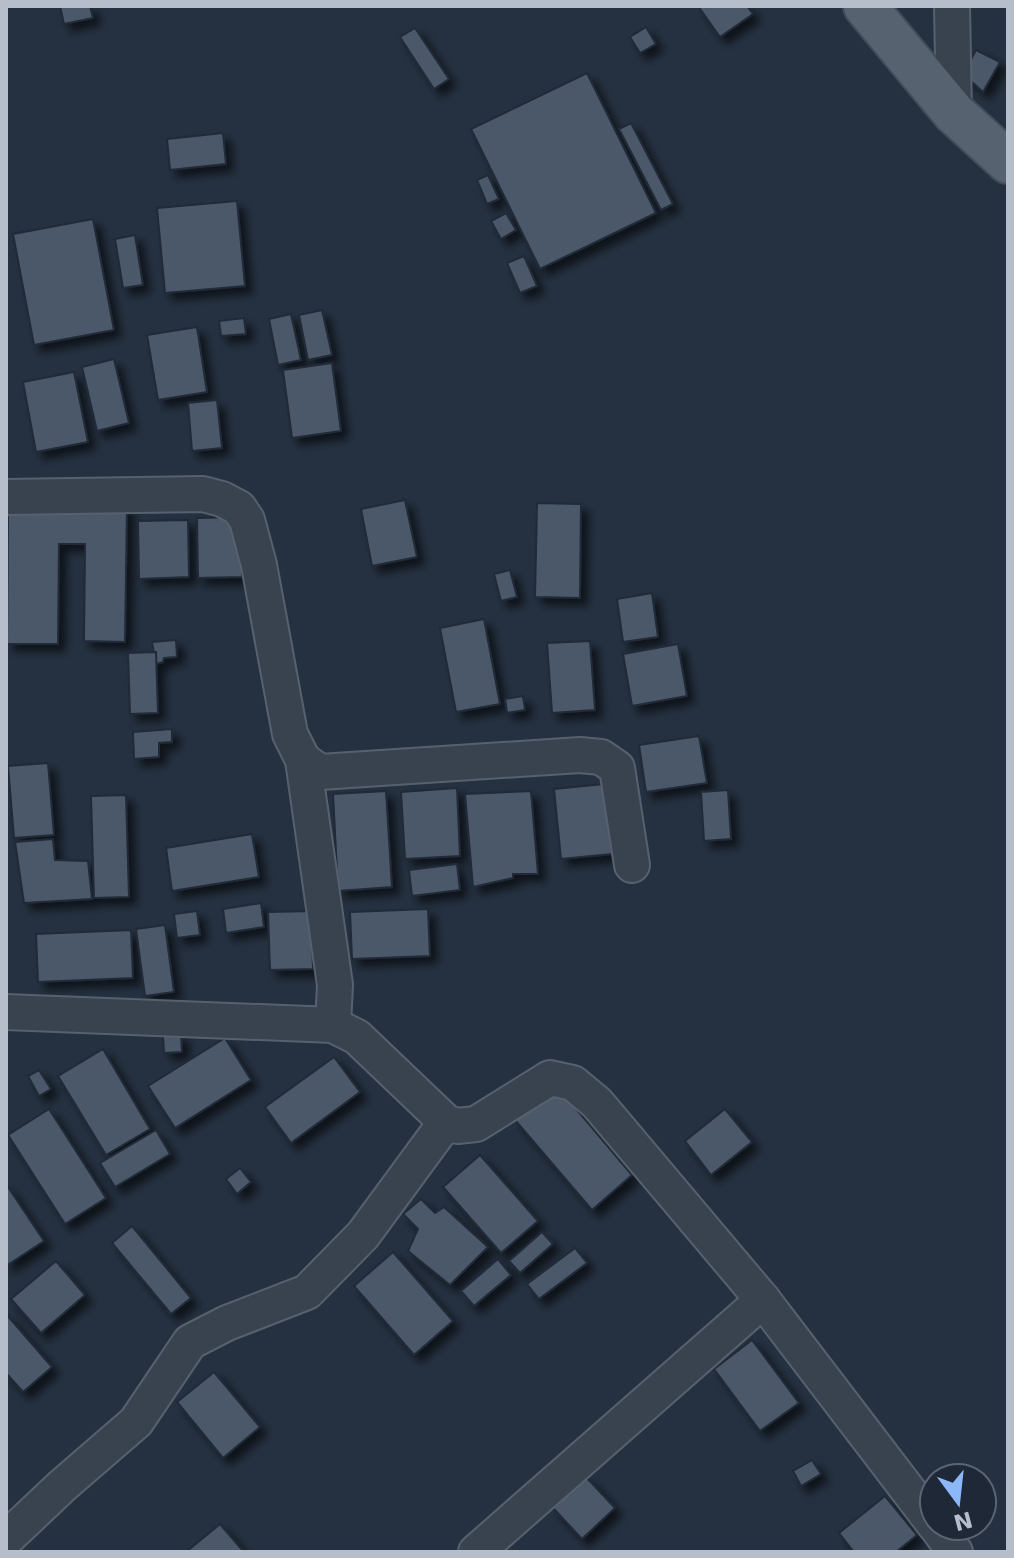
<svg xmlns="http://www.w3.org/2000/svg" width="1014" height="1558" font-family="'DejaVu Sans',sans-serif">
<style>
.building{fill:#4b586a;stroke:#202a38;stroke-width:2;filter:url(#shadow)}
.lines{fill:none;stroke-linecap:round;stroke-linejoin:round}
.minor-casing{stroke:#57616e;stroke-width:38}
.major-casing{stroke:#434c5a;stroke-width:46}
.minor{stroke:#394350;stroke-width:34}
.major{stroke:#576270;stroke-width:42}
</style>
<defs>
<filter id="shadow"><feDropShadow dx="7" dy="7" stdDeviation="4" flood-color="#0009"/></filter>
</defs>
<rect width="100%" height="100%" fill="#253141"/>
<!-- building -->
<g class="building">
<path d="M60,6H90L93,18L64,24Z"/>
<path d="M698,6H747L753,14L720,37Z"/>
<path d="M646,27L656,44L640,53L630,37Z"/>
<path d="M415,28L449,79L434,89L400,37Z"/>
<path d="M976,50L1000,62L983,92L963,74Z"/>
<path d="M587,73L656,213L540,269L471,129Z"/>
<path d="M631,123L673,204L661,210L619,129Z"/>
<path d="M223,133L226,164L170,170L167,139Z"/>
<path d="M488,175L499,199L487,204L477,180Z"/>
<path d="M237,201L245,286L165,293L157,208Z"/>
<path d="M506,213L516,230L501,239L491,221Z"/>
<path d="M93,219L114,330L34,345L13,234Z"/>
<path d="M135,235L143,285L123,288L115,239Z"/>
<path d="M524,256L537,286L520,293L507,263Z"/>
<path d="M322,310L332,355L308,360L299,315Z"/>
<path d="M291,314L301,360L278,365L269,319Z"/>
<path d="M244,318L246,334L221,336L219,321Z"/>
<path d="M197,327L207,392L158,400L147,335Z"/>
<path d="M114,359L129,423L97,431L82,367Z"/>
<path d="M332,363L341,431L292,438L283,370Z"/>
<path d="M74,372L88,442L36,452L23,382Z"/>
<path d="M217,400L222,448L192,451L188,403Z"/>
<path d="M405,500L417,557L372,566L361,509Z"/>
<path d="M537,503L581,504L580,598L535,597Z"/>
<path d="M8,505L127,506L125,642L84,641L85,544H59L58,644H7Z"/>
<path d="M242,517V577L198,578L197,518Z"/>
<path d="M188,520L189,577L139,579L138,521Z"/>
<path d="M510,570L517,597L501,601L494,574Z"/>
<path d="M652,593L658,637L623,642L617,599Z"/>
<path d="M484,619L500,704L456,712L440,628Z"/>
<path d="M176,640L177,657L164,658L163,662L156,664L152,642Z"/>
<path d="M590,641L595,710L552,713L547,643Z"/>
<path d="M678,644L687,696L632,706L623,654Z"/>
<path d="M156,652L158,713L130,714L128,653Z"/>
<path d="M523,696L525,710L507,713L505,699Z"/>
<path d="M172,729V742L159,743V757L134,759L133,732Z"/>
<path d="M699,736L707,783L646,792L639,745Z"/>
<path d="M48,763L54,835L14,838L8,766Z"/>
<path d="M604,784L612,854L561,859L554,789Z"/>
<path d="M457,788L460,856L405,859L401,792Z"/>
<path d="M728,790L731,839L704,841L701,792Z"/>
<path d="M386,791L392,887L338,891L333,794Z"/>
<path d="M531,791L538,874H513V878L473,887L465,794Z"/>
<path d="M126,795L129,897L94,898L91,796Z"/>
<path d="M252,834L259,877L172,891L166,848Z"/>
<path d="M53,839L55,860L88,861L92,899L24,903L15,842Z"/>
<path d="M457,864L460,890L412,896L409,870Z"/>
<path d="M261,903L264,927L226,933L223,909Z"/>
<path d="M428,909L430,956L352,959L350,912Z"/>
<path d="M197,911L200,935L177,938L174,914Z"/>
<path d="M311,911L313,969L270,970L268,912Z"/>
<path d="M165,925L174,992L145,996L136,929Z"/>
<path d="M131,930L133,978L38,982L36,934Z"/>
<path d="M181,1034L182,1052L164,1053L163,1035Z"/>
<path d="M225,1038L251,1080L175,1128L148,1086Z"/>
<path d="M103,1049L150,1129L106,1155L58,1076Z"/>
<path d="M334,1057L360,1092L291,1143L265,1107Z"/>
<path d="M39,1070L51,1089L39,1096L28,1076Z"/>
<path d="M556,1085L632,1175L592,1210L515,1120Z"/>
<path d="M49,1109L106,1198L65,1224L8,1135Z"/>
<path d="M725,1109L752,1142L711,1175L685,1141Z"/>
<path d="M156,1130L170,1154L115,1187L100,1163Z"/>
<path d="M480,1155L538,1221L501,1253L443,1187Z"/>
<path d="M240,1168L251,1182L237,1194L226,1179Z"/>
<path d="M6,1184L44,1241L6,1266Z"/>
<path d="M421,1199L435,1213L444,1207L488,1247L450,1285L408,1251L418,1229L403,1214Z"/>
<path d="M132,1226L191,1298L171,1314L112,1243Z"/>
<path d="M542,1232L553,1244L520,1273L509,1261Z"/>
<path d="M575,1248L587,1263L539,1299L527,1284Z"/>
<path d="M393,1252L453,1321L414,1355L354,1286Z"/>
<path d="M498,1259L511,1275L474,1306L461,1291Z"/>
<path d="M56,1261L85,1295L41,1333L11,1299Z"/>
<path d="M6,1314L52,1367L23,1392L6,1373Z"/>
<path d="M752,1340L799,1403L760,1431L714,1369Z"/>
<path d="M214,1372L260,1427L223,1458L177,1402Z"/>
<path d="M812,1460L821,1474L801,1486L793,1471Z"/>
<path d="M586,1477L615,1508L582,1539L553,1508Z"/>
<path d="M885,1496L917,1535L896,1552H854L839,1533Z"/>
<path d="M220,1524L244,1552H186Z"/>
</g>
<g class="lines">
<defs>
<g id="minor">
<path d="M952,6L954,113"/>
<path d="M6,497L203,494L222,499L239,508L247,520L259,565L290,734L303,760L335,985L333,1025"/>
<path d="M303,760L320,772L580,755L601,757L617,768L632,865"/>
<path d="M6,1012L333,1025L357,1037L446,1122L457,1126L476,1124L550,1078L573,1083L597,1103L763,1300L934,1524"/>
<path d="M936,1526L955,1552"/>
<path d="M6,1539L62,1486L136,1422L190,1342L227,1323L307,1292L363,1235L446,1122"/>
<path d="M476,1552L763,1300"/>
</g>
<path id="major" d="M865,6L954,113L1008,162"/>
</defs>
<!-- minor casing -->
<use href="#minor" class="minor-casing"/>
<!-- major casing -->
<use href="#major" class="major-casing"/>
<!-- minor -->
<use href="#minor" class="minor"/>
<!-- major -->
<use href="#major" class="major"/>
</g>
<!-- border -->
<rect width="1014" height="1558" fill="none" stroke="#b6becb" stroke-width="16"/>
<!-- north arrow -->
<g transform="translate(958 1502) rotate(165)"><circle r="38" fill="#1e2836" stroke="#5b6472" stroke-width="2"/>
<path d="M0-6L14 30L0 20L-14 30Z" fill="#8cb7f9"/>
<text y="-12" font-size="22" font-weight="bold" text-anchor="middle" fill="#b6becb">N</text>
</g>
</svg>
